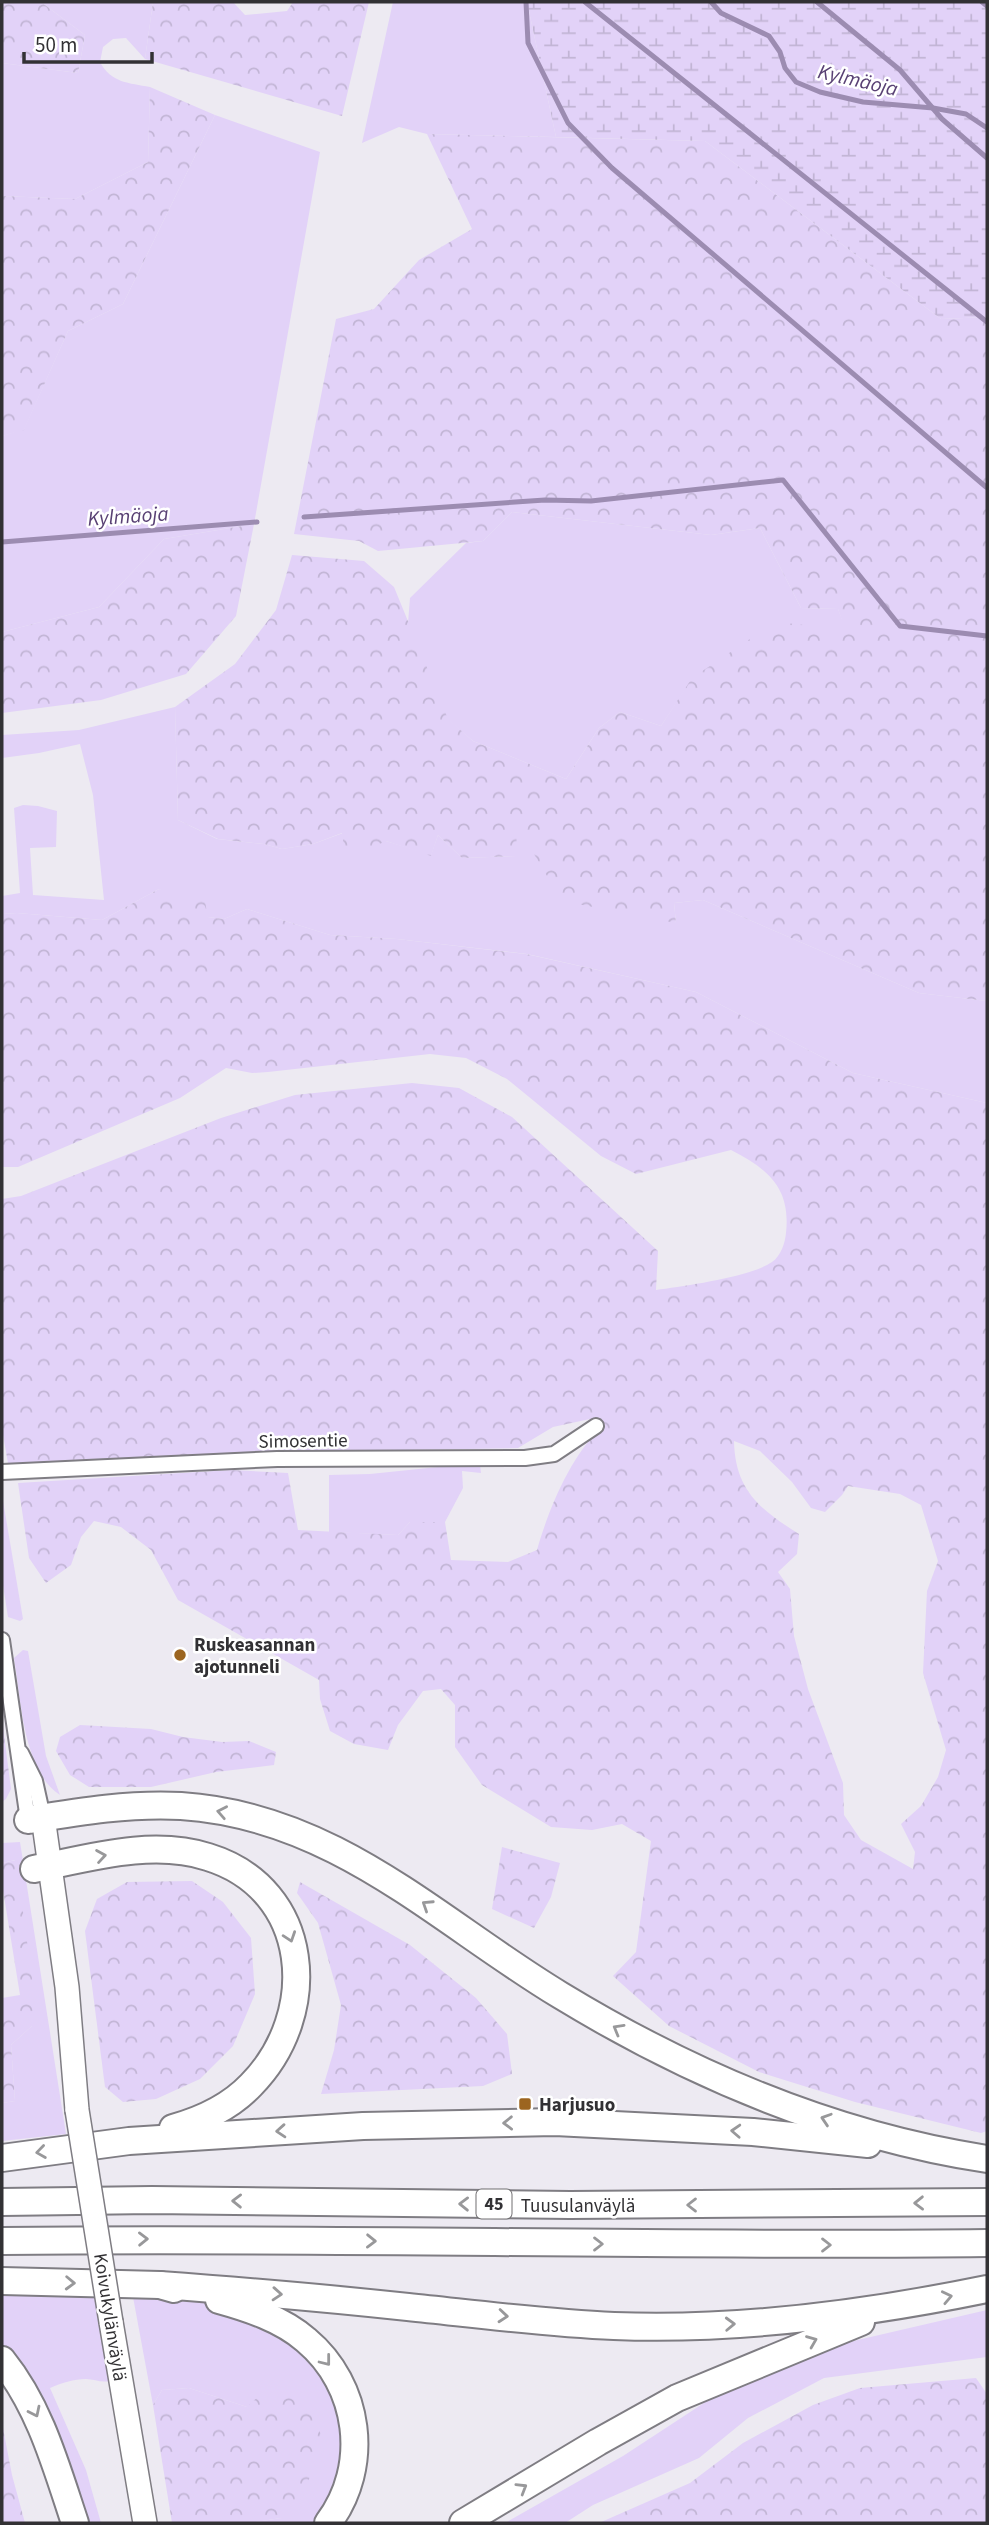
<svg xmlns="http://www.w3.org/2000/svg" width="989" height="2525" font-family="'Source Sans 3',sans-serif">
<style>
.grass{fill:#e2d2f8}
.forest{fill:url(#forest-crowns);fill-rule:evenodd}
.wetland{fill:url(#wetland-marsh)}
.lines{fill:none;stroke-linecap:round;stroke-linejoin:round}
.stream{stroke:#9c8cb1;stroke-width:5}
.street-casing{stroke:#7f7d83;stroke-width:18}
.primary-casing{stroke:#7f7d83;stroke-width:26}
.highway-casing{stroke:#7f7d83;stroke-width:30}
.street{stroke:#fff;stroke-width:14}
.primary{stroke:#fff;stroke-width:23}
.highway{stroke:#fff;stroke-width:26}
.primary-bridge-casing{stroke:#7f7d83;stroke-width:26;stroke-linecap:butt}
.primary-bridge{stroke:#fff;stroke-width:23}
.oneway{stroke:#98989a}
.poi-dot{fill:#9c6520;stroke:#fff;stroke-width:2.5}
.labels{text-anchor:middle;stroke-width:5;stroke-linejoin:round;paint-order:stroke}
.shield{fill:#fff;stroke:#706f71;stroke-width:2}
.shield-label{font-size:18px;font-weight:bold;fill:#323134}
.street-label{font-size:19px;fill:#323134;stroke:#fff}
.poi-label{font-size:19px;font-weight:bold;fill:#323134;stroke:#fff;text-anchor:start}
.water-label{font-size:21px;font-style:italic;fill:#594174;stroke:#fff}
</style>
<defs>
<pattern id="forest-crowns" width="20" height="18" patternUnits="userSpaceOnUse" patternTransform="scale(1.75)"><rect width="20" height="18" fill="#e2d2f8"/><path d="M2 6a3 3 0 1 1 6 0M12 15a3 3 0 1 1 6 0" fill="none" stroke="#c2b5d5"/></pattern>
<pattern id="wetland-marsh" width="20" height="14" patternUnits="userSpaceOnUse" patternTransform="scale(1.75)"><rect width="20" height="14" fill="#e2d2f8"/><path d="M1 5h8M5 5V1M11 12h8M15 12V8" fill="none" stroke="#c2b5d5"/></pattern>
</defs>
<rect width="100%" height="100%" fill="#edeaf2"/>
<!-- grass -->
<g class="grass">
<path d="M41,2H153L145,59L126,38L113,39L103,47L100,62C111,83 129,83 150,87L148,162L75,199L2,196V63L78,73L85,35Z"/>
<path d="M393,2H527L556,137L427,134L399,127L362,143Z"/>
<path d="M215,115L320,152L254,524L164,539L99,607L2,632V436L24,429L68,331L123,304Z"/>
<path d="M512,512L711,535L760,528L801,608L838,609L846,629L693,678L661,726L620,712L599,728L566,779L473,741L447,719L408,623L410,598L466,543L483,541Z"/>
<path d="M175,707L178,820L217,839L264,844L282,849L313,844L343,833L386,841L431,855L438,835L462,858L516,856L515,822L676,923L674,903L703,900L919,993L987,1001V1103L853,1073L696,992L527,954L397,939L330,935L247,909L224,919L208,917L159,889L102,920L17,913L2,914V896L20,893L14,808L23,805L38,806L57,811L56,847L30,848L33,895L104,900L93,795L80,744L39,753L2,758V735L79,730Z"/>
<path d="M477,1463L480,1465L481,1473L462,1471L463,1488L445,1522H410L398,1535L329,1532V1475L370,1474Z"/>
<path d="M2,1495L23,1619L20,1621L8,1617L2,1579Z"/>
<path d="M23,1650L28,1651L46,1756L60,1795C23,1771 21,1699 14,1658Z"/>
<path d="M20,1842L66,2134L2,2141V2103L15,2101L11,2045L32,2026L15,1860L2,1863V1843Z"/>
<path d="M2,2291H93L110,2381C101,2383 94,2379 86,2379C74,2379 61,2383 50,2388L86,2470L101,2523H85L2,2347Z"/>
<path d="M133,2297H187L239,2314L268,2326L321,2367L344,2413L342,2480L317,2523H250L281,2518L247,2407L189,2388L162,2390L153,2405Z"/>
<path d="M987,2310V2357L824,2378L748,2418L699,2458L593,2505L565,2523H505L623,2456L707,2401L849,2342Z"/>
</g>
<!-- forest -->
<g class="forest">
<path d="M2,2H41L85,35L78,73L2,63Z"/>
<path d="M153,2H233L245,15L287,11L293,2H369L342,116L145,59Z"/>
<path d="M150,87L215,115L123,304L68,331L24,430L2,436V196L75,199L148,162Z"/>
<path d="M427,134L705,141L941,319L987,317V1001L919,993L703,900L674,903L676,923L562,901L516,824L517,856L462,858L438,835L431,856L386,841L358,854L344,846L342,833L313,844L282,849L264,844L218,839L178,820L175,707L235,664L276,610L292,555L364,561L394,587L448,719L473,741L566,779L599,728L620,712L661,726L692,678L775,622L845,629L838,609L801,608L760,528L711,535L512,512L483,541L378,551L359,541L294,534L336,319L374,309L419,260L472,229Z"/>
<path d="M254,524L236,616L186,674L101,700L2,713V632L99,607L164,539Z"/>
<path d="M159,889L205,902L208,917L224,919L247,909L330,935L397,939L526,954L696,992L853,1073L987,1103V2131L981,2133L855,2102L759,2072L669,2026L613,1976L636,1952L651,1841L622,1824L592,1830L551,1827L482,1785L455,1747V1705L441,1689L423,1691L398,1725L388,1750L354,1744L330,1731L320,1699L319,1680L178,1600L151,1550L121,1527L94,1521L81,1537L71,1565L46,1583L29,1558L18,1483L232,1470L288,1473L298,1530L398,1535L410,1522H445L451,1560L508,1562L537,1550C548,1511 570,1457 600,1429L590,1419L553,1427L518,1448L244,1453L79,1464L8,1463L2,1429V1199L21,1196L221,1118L295,1095L412,1083L459,1088L512,1117L658,1251L656,1290C685,1286 750,1277 772,1262C781,1256 785,1243 786,1233C791,1188 768,1169 731,1150L636,1174L601,1156L507,1079L466,1058L430,1054L268,1072L252,1073L226,1068L180,1098L18,1167H2V914L17,913L102,920ZM734,1441L760,1451L792,1482L811,1508L825,1512L842,1495L848,1486L900,1494L921,1505L938,1561L927,1591L923,1673L946,1750L938,1777L921,1806L901,1824L915,1852L913,1869L861,1840L844,1815L843,1783L808,1689L794,1636L790,1589L778,1572L797,1554L799,1534C761,1510 735,1491 734,1441Z"/>
<path d="M2,1719L11,1789L6,1799L2,1802Z"/>
<path d="M80,1725L151,1729L183,1737L222,1742L249,1741L276,1752L274,1765L216,1772L151,1787H89L70,1775L56,1751L60,1737Z"/>
<path d="M502,1847L560,1863L551,1897L534,1928L492,1909Z"/>
<path d="M16,1860L36,2008L32,2026L11,2045L15,2101L2,2103V1998L20,1995L2,1884V1863Z"/>
<path d="M192,1881L223,1902L251,1938L255,1994L233,2046L200,2079L156,2099L123,2102L105,2087L85,1931L97,1899L127,1882Z"/>
<path d="M300,1882L410,1945L476,1998L507,2034L512,2074L483,2086L321,2094L334,2050L341,2005L318,1923L297,1893Z"/>
<path d="M976,2378L987,2394V2523H599L690,2483L743,2443L813,2405L860,2388Z"/>
<path d="M189,2388L247,2407L263,2392H305L321,2435L308,2483L281,2518L250,2523H172L153,2405L162,2390Z"/>
<path d="M2,2423L12,2475L25,2523H2Z"/>
</g>
<!-- wetland -->
<path class="wetland" d="M527,2H987V317L941,319L705,141L556,137Z"/>
<g class="lines">
<!-- stream -->
<g class="stream">
<path d="M526,2L528,43L568,123L612,168L986,487"/>
<path d="M585,2L987,322"/>
<path d="M711,2L721,13L769,36L780,52L785,68L796,82L820,92L863,102L933,108L966,114L987,128"/>
<path d="M817,2L900,70L942,119L987,158"/>
<path d="M982,2L987,6"/>
<path d="M304,517L545,500L591,501L783,480L900,626L987,636"/>
<path d="M2,542L257,522"/>
</g>
<defs>
<g id="street">
<path d="M2,1472L277,1459L525,1458L554,1454L596,1426"/>
<path d="M2,1640L28,1820"/>
<path d="M21,1753L35,1781L43,1817"/>
</g>
<g id="primary">
<path d="M43,1817L67,1987L77,2110"/>
<path d="M111,2322L145,2523"/>
</g>
<g id="highway">
<path d="M28,1820C77,1812 130,1803 181,1806C335,1816 436,1920 560,1995C690,2074 836,2136 987,2159"/>
<path d="M34,1869C89,1858 152,1839 208,1857C312,1889 321,2014 251,2085C230,2107 202,2120 173,2128"/>
<path d="M2,2158L129,2141L363,2126L555,2122L753,2132L868,2144"/>
<path d="M2,2202L152,2200L570,2205L987,2202"/>
<path d="M2,2241C330,2237 659,2247 987,2243"/>
<path d="M2,2281L160,2285L174,2289"/>
<path d="M160,2285C242,2291 325,2298 408,2307C476,2314 545,2323 614,2326C739,2331 865,2314 987,2289"/>
<path d="M219,2300C248,2308 282,2319 306,2340C360,2385 371,2466 328,2523"/>
<path d="M2,2360C40,2407 56,2466 75,2523"/>
<path d="M463,2523L598,2442L677,2398L861,2322"/>
</g>
</defs>
<!-- street casing -->
<use href="#street" class="street-casing"/>
<!-- primary casing -->
<use href="#primary" class="primary-casing"/>
<!-- highway casing -->
<use href="#highway" class="highway-casing"/>
<!-- street -->
<use href="#street" class="street"/>
<!-- primary -->
<use href="#primary" class="primary"/>
<!-- highway -->
<use href="#highway" class="highway"/>
<defs>
<path id="primary-bridge" d="M77,2110L111,2322"/>
</defs>
<!-- primary-bridge casing -->
<use href="#primary-bridge" class="primary-bridge-casing"/>
<!-- primary-bridge -->
<use href="#primary-bridge" class="primary-bridge"/>
</g>
<!-- one-way arrows -->
<defs><path id="oneway-chevron" d="M-2-3.5L2.5 0L-2 3.5" fill="none" stroke-width="1.6" stroke-linecap="round" stroke-linejoin="round" transform="scale(1.75)"/></defs>
<g class="oneway">
<use href="#oneway-chevron" transform="translate(222 1812) rotate(-169)"/>
<use href="#oneway-chevron" transform="translate(101 1856) rotate(-9)"/>
<use href="#oneway-chevron" transform="translate(427 1905) rotate(-147)"/>
<use href="#oneway-chevron" transform="translate(290 1937) rotate(71)"/>
<use href="#oneway-chevron" transform="translate(618 2029) rotate(-150)"/>
<use href="#oneway-chevron" transform="translate(826 2119) rotate(-162)"/>
<use href="#oneway-chevron" transform="translate(508 2123) rotate(179)"/>
<use href="#oneway-chevron" transform="translate(281 2131) rotate(176)"/>
<use href="#oneway-chevron" transform="translate(736 2131) rotate(-177)"/>
<use href="#oneway-chevron" transform="translate(41 2152) rotate(172)"/>
<use href="#oneway-chevron" transform="translate(237 2201) rotate(-179)"/>
<use href="#oneway-chevron" transform="translate(919 2203) rotate(179)"/>
<use href="#oneway-chevron" transform="translate(464 2204) rotate(-179)"/>
<use href="#oneway-chevron" transform="translate(692 2205) rotate(180)"/>
<use href="#oneway-chevron" transform="translate(143 2239) rotate(-1)"/>
<use href="#oneway-chevron" transform="translate(371 2241) rotate(1)"/>
<use href="#oneway-chevron" transform="translate(598 2244)"/>
<use href="#oneway-chevron" transform="translate(826 2245)"/>
<use href="#oneway-chevron" transform="translate(70 2283) rotate(2)"/>
<use href="#oneway-chevron" transform="translate(277 2294) rotate(4)"/>
<use href="#oneway-chevron" transform="translate(947 2297) rotate(-12)"/>
<use href="#oneway-chevron" transform="translate(503 2316) rotate(5)"/>
<use href="#oneway-chevron" transform="translate(730 2324) rotate(-2)"/>
<use href="#oneway-chevron" transform="translate(812 2341) rotate(-22)"/>
<use href="#oneway-chevron" transform="translate(326 2361) rotate(52)"/>
<use href="#oneway-chevron" transform="translate(35 2412) rotate(64)"/>
<use href="#oneway-chevron" transform="translate(522 2488) rotate(-31)"/>
</g>
<!-- markers -->
<g class="poi-dot">
<circle cx="180" cy="1655" r="7"/>
<rect x="518" y="2097" width="14" height="14" rx="3.5"/>
</g>
<g class="labels">
<!-- shield labels -->
<rect class="shield" x="476.5" y="2189.5" width="35" height="29" rx="5"/>
<g class="shield-label">
<text x="494" y="2210">45</text>
</g>
<!-- street labels -->
<g class="street-label">
<text transform="translate(303 1440) rotate(-1)" y="7">Simosentie</text>
<text x="578" y="2212">Tuusulanväylä</text>
<text transform="translate(111 2317) rotate(81)" y="7">Koivukylänväylä</text>
</g>
<!-- poi labels -->
<g class="poi-label">
<text x="194" y="1651">Ruskeasannan<tspan x="194" dy="22">ajotunneli</tspan></text>
<text x="539" y="2111">Harjusuo</text>
</g>
<!-- water labels -->
<g class="water-label">
<text transform="translate(858 80) rotate(13)" y="7">Kylmäoja</text>
<text transform="translate(128 516) rotate(-4)" y="7">Kylmäoja</text>
</g>
</g>
<!-- border -->
<rect width="989" height="2525" fill="none" stroke="#323134" stroke-width="7"/>
<!-- scale -->
<path d="M24 52v10h128v-10" fill="none" stroke="#323134" stroke-width="3.5"/>
<text x="35" y="52" font-size="21" fill="#323134" stroke="#ffffff" stroke-width="5" paint-order="stroke">50 m</text>
</svg>
